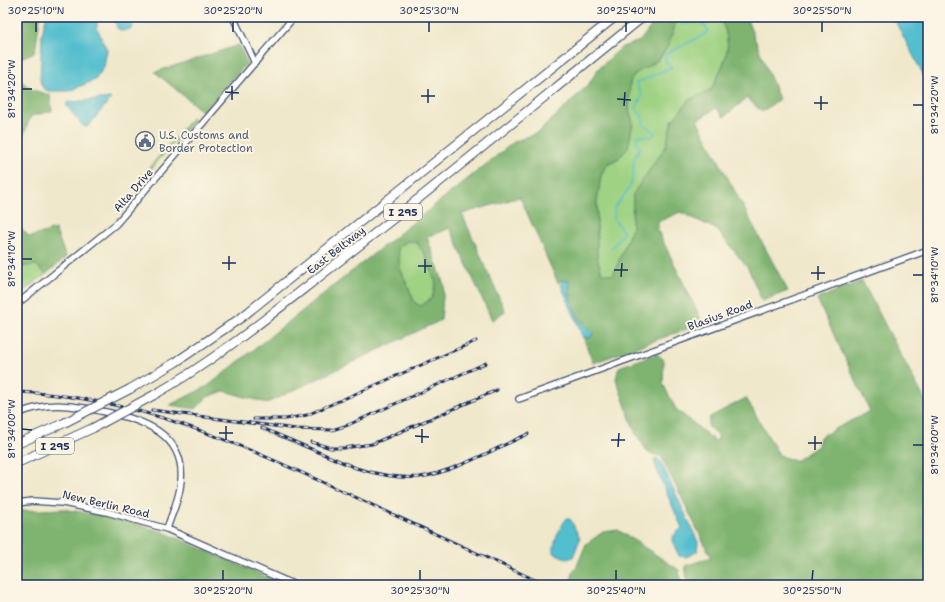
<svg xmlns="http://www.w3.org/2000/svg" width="945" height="602" font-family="'Shantell Sans',sans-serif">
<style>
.green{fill:#9fd282;stroke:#5d8070}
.forest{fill:#7fb470;stroke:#4d7267;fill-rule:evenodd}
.water{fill:#52bece;stroke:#367696}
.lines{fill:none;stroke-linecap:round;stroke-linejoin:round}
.stream{stroke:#52bece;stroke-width:1.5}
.minor-casing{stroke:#3b4b6e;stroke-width:8}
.highway-casing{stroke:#3b4b6e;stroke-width:10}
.minor{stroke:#fff;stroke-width:5.5}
.highway{stroke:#fff;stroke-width:8}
.rail-casing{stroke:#1b2f5e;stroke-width:3}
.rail{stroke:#fcf5e5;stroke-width:1.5;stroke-dasharray:4.5;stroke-linecap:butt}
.highway-bridge-casing{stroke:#3b4b6e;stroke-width:10;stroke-linecap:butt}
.highway-bridge{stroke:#fff;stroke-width:8}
.ticks{fill:none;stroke:#1b2f5e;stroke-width:1.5}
.labels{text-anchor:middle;stroke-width:4;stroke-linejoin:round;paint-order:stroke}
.shield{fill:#fcf5e5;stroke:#5e6a86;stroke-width:1}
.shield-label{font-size:10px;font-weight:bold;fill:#1b2f5e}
.service-label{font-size:11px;fill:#4e5e75;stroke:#fcf5e5;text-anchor:start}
.street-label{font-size:11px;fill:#1b2f5e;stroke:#fcf5e5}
.neatline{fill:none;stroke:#1b2f5e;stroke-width:1.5}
.ticks-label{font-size:10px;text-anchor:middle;fill:#1b2f5e}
</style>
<rect width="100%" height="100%" fill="#fcf5e5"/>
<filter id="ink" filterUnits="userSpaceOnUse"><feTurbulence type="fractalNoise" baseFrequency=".025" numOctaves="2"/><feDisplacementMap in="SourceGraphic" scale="8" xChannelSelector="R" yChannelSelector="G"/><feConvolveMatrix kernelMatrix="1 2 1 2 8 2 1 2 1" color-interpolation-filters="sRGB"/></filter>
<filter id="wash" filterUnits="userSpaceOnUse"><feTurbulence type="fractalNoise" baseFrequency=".012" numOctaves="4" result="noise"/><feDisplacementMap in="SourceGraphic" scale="16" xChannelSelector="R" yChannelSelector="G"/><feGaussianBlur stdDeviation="0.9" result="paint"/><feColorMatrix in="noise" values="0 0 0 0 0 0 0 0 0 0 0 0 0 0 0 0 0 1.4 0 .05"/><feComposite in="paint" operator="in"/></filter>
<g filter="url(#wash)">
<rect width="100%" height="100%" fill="#efe8cb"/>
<!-- green -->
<g class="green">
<path d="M17,17H23L21,58L17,88Z"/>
<path d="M677,17H720C735,50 725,58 712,89L689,100L672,121L666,146L633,194L632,228L613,276L602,273L597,258V202L601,175L607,164L619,158L633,122C628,110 625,84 635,74C641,68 652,65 659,59C670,47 673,32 677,17Z"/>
<path d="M192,118L193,121L145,176L144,174Z"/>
<path d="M407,241L416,242L425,254L436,283L432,298L421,306L415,304L400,268L398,248Z"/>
<path d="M36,265L46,274L17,296V267Z"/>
</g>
<!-- forest -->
<g class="forest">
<path d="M23,17H40L35,52L21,58Z"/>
<path d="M658,17H677L669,45L658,60L635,74L630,82L629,112L633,122L628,148L619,158L607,164L601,175L597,202V258L602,273L613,275L632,228L633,194L666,146L672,121L689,100L712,89C725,58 735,50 720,17H746L779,99L762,112L747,98L724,117L716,108L697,120L788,291L762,301L748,268L716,229L680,212L658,222V231L703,323L593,363L583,337L586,339L593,333C579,320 568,306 570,286L562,280L558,283L520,197L462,214L505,311L492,320L450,228L427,237L444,285L441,320L267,403L224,391L207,397L196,409L170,405L208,386L514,142L539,132L589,84L598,69L622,47L640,41ZM407,241L416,242L425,254L436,283L432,298L421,306L415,303L400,268L398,248Z"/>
<path d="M239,45L247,63L203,112L155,72Z"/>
<path d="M18,79L33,90L50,95L52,111L31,116L17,151Z"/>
<path d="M17,224L30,237L55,229L66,257L46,274L36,265L17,267Z"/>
<path d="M862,281L928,406V585H688L685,566L711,557L661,456L648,453L635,432L616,379L619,367L657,354L664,360L663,384L676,409L715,441L719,438L708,426L710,417L746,398L779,455L795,461L818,446L820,437L870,411L817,299Z"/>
<path d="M64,509L126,520L163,532L285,585H17V511Z"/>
<path d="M618,530L679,570L681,582L679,585H570L573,572L577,566L586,544L603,532Z"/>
</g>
<!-- water -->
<g class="water">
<path d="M46,17H97V28L107,50L104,67L95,80L69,91H48L43,88L40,81L42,34Z"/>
<path d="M114,17H131L133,27L130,29L122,31L117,28Z"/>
<path d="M893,17H928V84Z"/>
<path d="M110,98L111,99L87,127L83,126L66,105L67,103L71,102Z"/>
<path d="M562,280L569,281V294L578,319L593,333L591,338L583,337L561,285Z"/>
<path d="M656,457L661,462L698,542L697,552L686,557L679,556L672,541L673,536L682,528L658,473L654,460Z"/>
<path d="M567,518L571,520L580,539L573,557L568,559L554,553C553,541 560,527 567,518Z"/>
</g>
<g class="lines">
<!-- stream -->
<path class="stream" d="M611,249L624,233L614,219V208L631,186C631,181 633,178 633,173C635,159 631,163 640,148L636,142L638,135L652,137L655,133L643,124L642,116L636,109L642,95L636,83L672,67L665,61L666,54L705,34L708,30L703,24L697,21L685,25L679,21L680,17"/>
</g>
</g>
<g filter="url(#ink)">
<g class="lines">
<defs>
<g id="minor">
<path d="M233,17L255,63"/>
<path d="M17,304L116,224L294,17"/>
<path d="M519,399L928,250"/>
<path d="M17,414C48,401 69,405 101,411C142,419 190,434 180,488C178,502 171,515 167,529"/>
<path d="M17,503L33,501L63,503L107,512L167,529L295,585"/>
</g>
<g id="highway">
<path d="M130,389L176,362L242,317L615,17"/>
<path d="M154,395C218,359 275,311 333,266C438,185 540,100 643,17"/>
<path d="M17,444L64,423"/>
<path d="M17,463L93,428"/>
</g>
</defs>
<!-- minor casing -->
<use href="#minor" class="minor-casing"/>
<!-- highway casing -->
<use href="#highway" class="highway-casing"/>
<!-- minor -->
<use href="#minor" class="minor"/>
<!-- highway -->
<use href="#highway" class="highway"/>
<defs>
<g id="rail">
<path d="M17,392C135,396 237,443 342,491C410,523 478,554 546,585"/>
<path d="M152,410L296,429L332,430L348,425L486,363"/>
<path d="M254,419H286L307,415L476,341"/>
<path d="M262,428L356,468C376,474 399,479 420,477C452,473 498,447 528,434"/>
<path d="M311,442L331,448H344L372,444L497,390"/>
</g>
</defs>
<!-- rail casing -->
<use href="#rail" class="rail-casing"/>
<!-- rail -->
<use href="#rail" class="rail"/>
<defs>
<g id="highway-bridge">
<path d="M64,423L130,389"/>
<path d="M93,428L154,395"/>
</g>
</defs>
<!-- highway-bridge casing -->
<use href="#highway-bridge" class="highway-bridge-casing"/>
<!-- highway-bridge -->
<use href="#highway-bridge" class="highway-bridge"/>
</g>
</g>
<!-- ticks -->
<path class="ticks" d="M36,32V22M233,32V22M429,32V22M626,32V22M822,32V22M22,89H32M225,92L239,93M421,96H435M617,99L631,100M232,100V86M428,103V89M814,103H828M913,105H923M624,106L625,92M821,110V96M22,259H32M222,263H236M418,266H432M229,270V256M614,270H628M425,273V259M811,273H825M913,275H923M621,277L622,263M818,280V266M22,429L32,430M219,433H233M415,436L429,437M226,440V426M611,440H625M422,443V429M808,443H822M913,445H923M618,447L619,433M815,450V436M223,580V570M420,580V570M616,580V570M812,580L813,570"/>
<!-- icons -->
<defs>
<symbol id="civic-ring" viewBox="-11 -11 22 22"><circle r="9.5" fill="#fcf5e5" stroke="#5c6f8a" stroke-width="1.5"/><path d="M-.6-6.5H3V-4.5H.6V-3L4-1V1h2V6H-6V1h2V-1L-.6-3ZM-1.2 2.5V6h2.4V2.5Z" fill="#5c6f8a"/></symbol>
</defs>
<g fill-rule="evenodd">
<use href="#civic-ring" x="134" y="130" width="22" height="22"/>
</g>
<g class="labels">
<!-- shield labels -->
<g class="shield">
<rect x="384" y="204" width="38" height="16" rx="3"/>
<rect x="36" y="438" width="38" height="16" rx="3"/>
</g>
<g class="shield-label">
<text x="403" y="216">I 295</text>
<text x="55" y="450">I 295</text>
</g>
<!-- service labels -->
<g class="service-label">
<text x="159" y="139">U.S. Customs and<tspan x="159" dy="13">Border Protection</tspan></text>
</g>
<!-- street labels -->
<g class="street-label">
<text transform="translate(133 190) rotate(-49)" y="4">Alta Drive</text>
<text transform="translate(336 250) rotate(-38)" y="4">East Beltway</text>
<text transform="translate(720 315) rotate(-20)" y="4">Blasius Road</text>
<text transform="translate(106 504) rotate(13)" y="4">New Berlin Road</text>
</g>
</g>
<!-- margin -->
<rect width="945" height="602" fill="none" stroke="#fcf5e5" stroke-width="44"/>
<rect x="22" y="22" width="901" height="558" class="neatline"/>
<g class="ticks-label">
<text x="36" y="14">30°25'10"N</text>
<text x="233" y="14">30°25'20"N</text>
<text x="429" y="14">30°25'30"N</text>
<text x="626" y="14">30°25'40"N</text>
<text x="822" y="14">30°25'50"N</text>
<text transform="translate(11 89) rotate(-90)" y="4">81°34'20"W</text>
<text transform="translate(934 105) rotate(-90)" y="4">81°34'20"W</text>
<text transform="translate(11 259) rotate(-90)" y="4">81°34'10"W</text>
<text transform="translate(934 275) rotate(-90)" y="4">81°34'10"W</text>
<text transform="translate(11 429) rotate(-90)" y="4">81°34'00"W</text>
<text transform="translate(934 445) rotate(-90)" y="4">81°34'00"W</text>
<text x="223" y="594">30°25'20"N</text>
<text x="420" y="594">30°25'30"N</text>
<text x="616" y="594">30°25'40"N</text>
<text x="812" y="594">30°25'50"N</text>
</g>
</svg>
